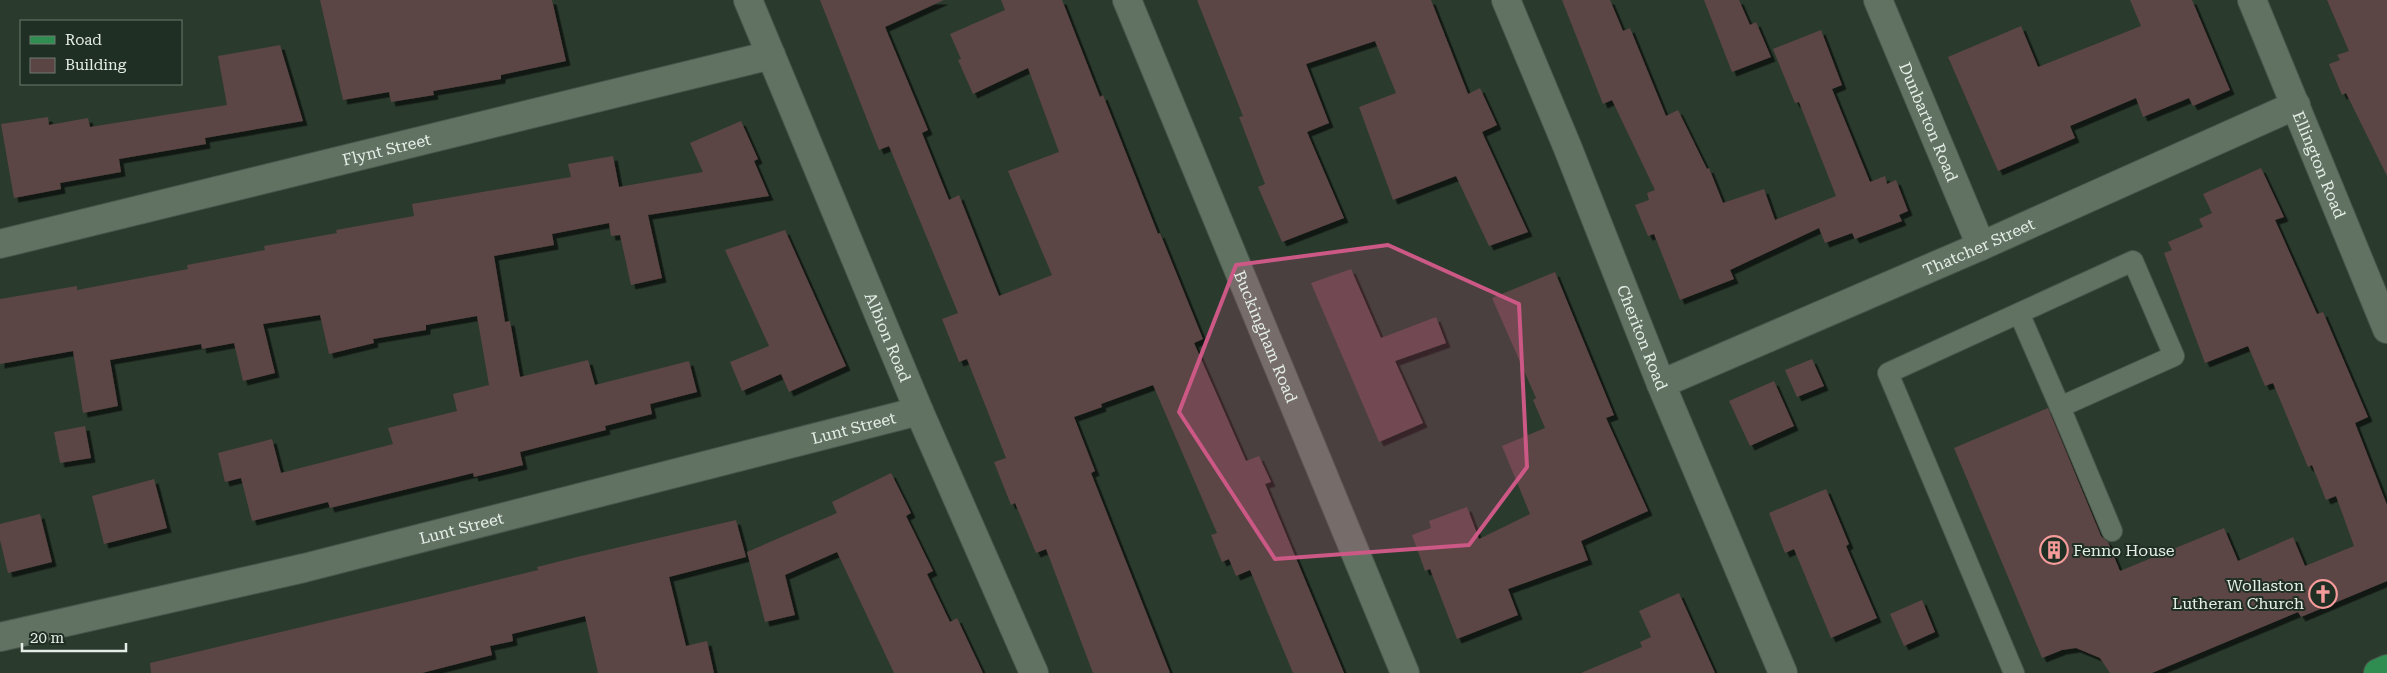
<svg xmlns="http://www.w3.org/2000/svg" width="2387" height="673" font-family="'Roboto Serif',serif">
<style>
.building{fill:#5b4544;filter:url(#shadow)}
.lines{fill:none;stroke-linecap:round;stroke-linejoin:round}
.lane-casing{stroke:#49564b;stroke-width:22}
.street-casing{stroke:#49564b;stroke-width:30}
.primary-casing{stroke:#49564b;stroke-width:30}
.lane{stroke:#617263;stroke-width:20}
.street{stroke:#617263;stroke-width:28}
.primary{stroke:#308d52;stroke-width:28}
.marked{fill:#cc5885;fill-opacity:0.2;stroke:#cc5885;stroke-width:4;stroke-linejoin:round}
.labels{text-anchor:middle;stroke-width:4;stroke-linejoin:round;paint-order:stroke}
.street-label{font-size:16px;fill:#e4eee6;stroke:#202f23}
.poi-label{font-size:16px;fill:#e4eee6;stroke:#202f23;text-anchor:start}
</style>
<defs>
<filter id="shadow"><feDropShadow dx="4.5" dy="4.5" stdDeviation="0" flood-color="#0009"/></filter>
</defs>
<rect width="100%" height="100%" fill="#2a3a2d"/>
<!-- building -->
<g class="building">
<path d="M320,0H552L566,61L501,75V79L433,91L434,95L391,102L389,92L343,100Z"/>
<path d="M820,0H944L885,27L928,130L922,133L949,200L959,195L999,296L1052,275L1008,171L1059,152L1028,68L973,94L958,60L961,59L950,34L1005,10L1001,0H1062L1100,97L1103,95L1158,234L1160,233L1203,339L1194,343L1246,461L1259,456L1271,482L1265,484L1344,673H1293L1250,570L1236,576L1229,559L1222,562L1211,535L1217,533L1153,385L1101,404L1102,407L1074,417L1095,471L1091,473L1170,673H1093L1046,549L1036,553L1015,503L1011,505L994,462L1006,458L967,359L959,362L942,319L958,313L889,146L879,150Z"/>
<path d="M1197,0H1431L1468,94L1480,88L1497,125L1482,132L1528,232L1489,246L1456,176L1393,200L1359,107L1396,93L1375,41L1306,64L1329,123L1307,132L1344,218L1282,242L1258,187L1265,184L1239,117L1243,116Z"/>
<path d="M1562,0H1610L1623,31L1630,28L1666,116L1678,110L1707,169L1709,168L1723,203L1764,189L1775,220L1836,196L1799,102L1795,103L1773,49L1821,30L1842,85L1832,89L1870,182L1885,176L1887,184L1896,180L1908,211L1899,215L1902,221L1855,239L1852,233L1825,243L1819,228L1730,270L1734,279L1680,300L1654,234L1648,236L1635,205L1649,200L1647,193L1655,190L1612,100L1603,104Z"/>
<path d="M1704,0H1739L1750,25L1756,22L1771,57L1732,72Z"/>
<path d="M2130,0H2192L2230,90L2193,106L2189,98L2143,117L2136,98L2070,126L2075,138L1998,171L1948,57L2021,26L2038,67L2141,26Z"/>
<path d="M2327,0H2387V176L2346,93L2342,95L2329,64L2340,60L2337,55L2349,51Z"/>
<path d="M280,45L303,121L205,138L206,144L119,159L121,172L60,183L61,189L14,198L1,124L48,117L49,125L88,118L90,127L227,105L218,56Z"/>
<path d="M741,121L758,159L754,161L769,196L648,215L662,278L631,285L620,235L611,236L609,223L552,234L554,245L494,256L505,322L510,321L520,377L588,360L595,385L689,361L697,392L650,404L652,414L605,426L606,430L520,452L523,465L474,477L473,473L330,508L328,502L252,521L241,478L225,482L218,453L272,439L281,473L393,444L388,428L457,411L453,394L489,385L477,316L426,325V330L373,339L374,343L329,354L320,315L263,324L275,373L243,381L234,343L202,349L201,344L110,360L118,406L83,413L73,351L0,364V299L77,286V290L188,269L187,265L265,250L264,246L337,233L336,230L414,216L412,204L571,177L568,164L613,156L619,187L703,172L690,143Z"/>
<path d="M2261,168L2284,217L2275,220L2317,314L2323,312L2368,417L2355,423L2387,505V581L2301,617L2298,612L2152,673H2110L2100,658L2076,648L2062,650L2042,658L1954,448L2048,408L2101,536L2108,542L2120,571L2224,528L2238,561L2293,537L2305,566L2354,546L2336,496L2326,500L2312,465L2308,467L2273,383L2265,386L2248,346L2205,363L2164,253L2172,250L2168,242L2203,227L2199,219L2212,213L2203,194Z"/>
<path d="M785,230L846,366L789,392L781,374L742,391L730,362L769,346L725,250Z"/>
<path d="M1351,269L1381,338L1436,317L1446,343L1395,361L1423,423L1379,442L1311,283Z"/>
<path d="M1555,272L1614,415L1606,418L1648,511L1581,541L1588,560L1508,589L1518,615L1457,639L1430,569L1425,571L1412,535L1431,528L1429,521L1467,507L1479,539L1530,514L1502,446L1545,428L1533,400L1536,398L1492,298Z"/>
<path d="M1812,359L1824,386L1797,397L1785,370Z"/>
<path d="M1774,381L1794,426L1750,446L1729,401Z"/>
<path d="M85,426L91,458L60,463L54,432Z"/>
<path d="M891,473L911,513L906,516L933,571L927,574L950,622L957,618L983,673H894L837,552L785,575L795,615L765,622L747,552L837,513L832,502Z"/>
<path d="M154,479L167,528L104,544L92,496Z"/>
<path d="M1826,489L1849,544L1846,546L1877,618L1831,638L1794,549L1785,553L1769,513Z"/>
<path d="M40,514L52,562L8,573L0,540V524Z"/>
<path d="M736,520L746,557L669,577L686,646L707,641L714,673H598L585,616L512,634L513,641L490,646L492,655L422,673H151L150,663L436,595L538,570L537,567L577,557Z"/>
<path d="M1679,593L1715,673H1581L1642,647L1640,642L1651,637L1639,611Z"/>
<path d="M1922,600L1935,632L1904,646L1890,614Z"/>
</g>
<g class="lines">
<defs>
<g id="lane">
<path d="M2060,407L2112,531"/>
<path d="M2014,673L1888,373L2133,261L2174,356L2060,407L2019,313"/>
</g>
<g id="street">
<path id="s1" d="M748,0L919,411L1034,673"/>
<path id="s2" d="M1127,0L1405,673"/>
<path id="s3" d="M1506,0L1567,146L1661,384L1783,673"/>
<path id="s4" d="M1878,0L1981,246"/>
<path id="s5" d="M2252,0L2387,329"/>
<path id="s6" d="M0,244L771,55"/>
<path id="s7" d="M1661,384L1981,246L2296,105"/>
<path id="s8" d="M0,637L304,568L919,411"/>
</g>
<path id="primary" d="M2378,673L2387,669"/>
</defs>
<!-- lane casing -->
<use href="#lane" class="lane-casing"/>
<!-- street casing -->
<use href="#street" class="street-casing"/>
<!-- primary casing -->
<use href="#primary" class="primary-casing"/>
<!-- lane -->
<use href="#lane" class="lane"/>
<!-- street -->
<use href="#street" class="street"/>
<!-- primary -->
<use href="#primary" class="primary"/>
</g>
<!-- marked area -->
<path class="marked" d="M1388,245L1519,304L1527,467L1469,545L1275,559L1179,412L1236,265Z"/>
<!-- icons -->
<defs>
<symbol id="building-ring" viewBox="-11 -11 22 22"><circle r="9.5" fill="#202f23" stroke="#f59b9a" stroke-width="1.5"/><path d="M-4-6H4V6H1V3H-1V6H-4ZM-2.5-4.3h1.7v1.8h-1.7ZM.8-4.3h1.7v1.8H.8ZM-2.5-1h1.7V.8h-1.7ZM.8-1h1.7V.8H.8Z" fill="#f59b9a"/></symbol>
<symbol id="church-ring" viewBox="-11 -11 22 22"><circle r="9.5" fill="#202f23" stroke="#f59b9a" stroke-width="1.5"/><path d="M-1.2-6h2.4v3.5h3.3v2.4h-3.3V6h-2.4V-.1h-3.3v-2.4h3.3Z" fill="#f59b9a"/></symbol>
</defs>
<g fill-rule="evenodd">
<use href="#building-ring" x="2038" y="534" width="32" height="32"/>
<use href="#church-ring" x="2307" y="578" width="32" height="32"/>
</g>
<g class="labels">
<!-- street labels -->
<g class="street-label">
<text dy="6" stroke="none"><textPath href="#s4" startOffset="132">Dunbarton Road</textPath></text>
<text dy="6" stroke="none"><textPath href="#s6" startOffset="398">Flynt Street</textPath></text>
<text dy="6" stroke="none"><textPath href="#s5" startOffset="178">Ellington Road</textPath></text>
<text dy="6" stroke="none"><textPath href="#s7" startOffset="346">Thatcher Street</textPath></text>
<text dy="6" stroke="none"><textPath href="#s2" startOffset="364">Buckingham Road</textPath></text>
<text dy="6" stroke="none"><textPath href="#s1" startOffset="365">Albion Road</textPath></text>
<text dy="6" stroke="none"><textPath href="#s3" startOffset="364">Cheriton Road</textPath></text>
<text dy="6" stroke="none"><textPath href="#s8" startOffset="879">Lunt Street</textPath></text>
<text dy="6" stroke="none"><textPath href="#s8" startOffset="474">Lunt Street</textPath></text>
</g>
<!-- poi labels -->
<g class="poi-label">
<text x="2073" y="556">Fenno House</text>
<text x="2304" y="591" text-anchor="end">Wollaston<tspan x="2304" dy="18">Lutheran Church</tspan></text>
</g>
</g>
<!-- legend -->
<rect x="20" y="20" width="162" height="65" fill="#202f23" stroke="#6e7b71"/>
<rect x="30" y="36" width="25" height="8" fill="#308d52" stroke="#6e7b71"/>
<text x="65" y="45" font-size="15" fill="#e4eee6">Road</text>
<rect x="30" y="58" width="25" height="15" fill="#5b4544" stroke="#6e7b71"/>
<text x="65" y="70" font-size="15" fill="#e4eee6">Building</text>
<!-- scale -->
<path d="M22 643v8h104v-8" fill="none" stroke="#e4eee6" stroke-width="2.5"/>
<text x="30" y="643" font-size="15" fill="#e4eee6" stroke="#202f23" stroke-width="4" paint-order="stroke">20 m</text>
</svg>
